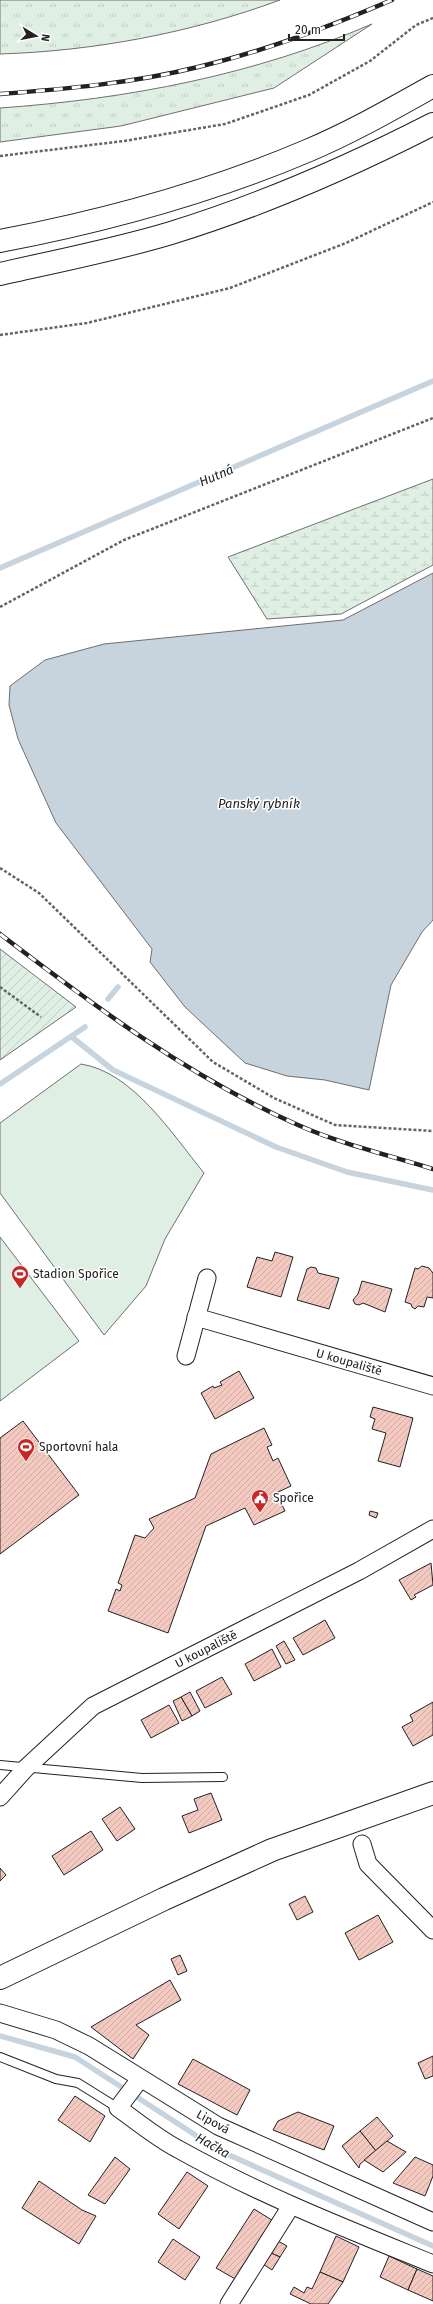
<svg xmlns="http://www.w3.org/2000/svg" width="433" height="2304" font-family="'Fira Sans',sans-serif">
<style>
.grass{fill:url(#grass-tufts);stroke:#6f6f6f}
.wetland{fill:url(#wetland-marsh);stroke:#6f6f6f}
.garden{fill:url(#garden-furrows);stroke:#6f6f6f}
.pitch{fill:#e0efe3;stroke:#6f6f6f}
.water{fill:#c7d3dd;stroke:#6f6f6f}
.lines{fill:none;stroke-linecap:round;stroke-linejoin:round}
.stream{stroke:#c7d3dd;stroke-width:5.5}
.building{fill:url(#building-hatch);stroke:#222}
.lane-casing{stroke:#222;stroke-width:10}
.street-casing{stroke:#222;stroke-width:19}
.secondary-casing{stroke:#222;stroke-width:24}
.highway-casing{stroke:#222;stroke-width:24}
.path{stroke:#646464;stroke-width:2.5;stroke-dasharray:3 2;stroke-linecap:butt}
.lane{stroke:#fff;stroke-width:8}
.street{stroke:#fff;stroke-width:17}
.secondary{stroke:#fff;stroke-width:22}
.highway{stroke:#fff;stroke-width:22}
.rail-casing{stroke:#222;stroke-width:4.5}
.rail{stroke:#fff;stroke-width:3;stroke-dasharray:9;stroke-linecap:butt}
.labels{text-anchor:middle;stroke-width:3;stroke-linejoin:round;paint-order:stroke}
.poi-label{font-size:12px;fill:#222;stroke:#fff;text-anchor:start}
.street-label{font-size:12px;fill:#222;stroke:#fff}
.water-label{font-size:13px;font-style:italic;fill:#222;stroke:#fff}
</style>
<defs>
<pattern id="grass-tufts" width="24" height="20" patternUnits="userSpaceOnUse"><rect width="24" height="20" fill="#e0efe3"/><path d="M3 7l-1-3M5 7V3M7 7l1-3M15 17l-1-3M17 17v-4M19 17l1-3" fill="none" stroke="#c0cdc2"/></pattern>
<pattern id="wetland-marsh" width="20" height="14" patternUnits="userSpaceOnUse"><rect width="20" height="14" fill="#e0efe3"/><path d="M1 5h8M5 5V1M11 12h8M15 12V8" fill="none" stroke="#c0cdc2"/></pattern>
<pattern id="garden-furrows" width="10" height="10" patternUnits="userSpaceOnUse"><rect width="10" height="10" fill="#e0efe3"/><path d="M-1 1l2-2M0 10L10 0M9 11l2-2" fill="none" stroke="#c0cdc2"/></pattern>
<pattern id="building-hatch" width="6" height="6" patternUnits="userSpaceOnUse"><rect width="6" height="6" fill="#f3c9c0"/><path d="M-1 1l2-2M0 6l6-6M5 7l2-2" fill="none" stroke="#d0aca5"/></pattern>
</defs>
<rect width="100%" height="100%" fill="#fff"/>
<!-- grass -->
<g class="grass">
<path d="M0,0H280C191,33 94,51 0,54Z"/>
<path d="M372,24L274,88L121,126L0,142V108C128,99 254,75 372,24Z"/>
</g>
<!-- wetland -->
<path class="wetland" d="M433,479V565L341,614L267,619L228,557Z"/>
<!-- garden -->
<path class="garden" d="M0,949L76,1007L0,1060Z"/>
<!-- pitch -->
<g class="pitch">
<path d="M81,1064C133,1072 172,1134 204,1173L165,1239L146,1286L104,1335L0,1193V1123Z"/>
<path d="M0,1237L79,1341L0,1401Z"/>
</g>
<!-- water -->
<path class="water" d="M433,573V920L422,932L391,985L369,1090L325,1080L287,1076L245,1063L185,1007L150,962L152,949L56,823L18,739L9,705L10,686L45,660L104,644L343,620Z"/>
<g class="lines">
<!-- stream -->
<g class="stream">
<path d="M0,568L433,381"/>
<path d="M108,999L118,987"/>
<path d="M72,1037L113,1070L276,1147L347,1172L433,1190"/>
<path d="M0,1084L85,1027"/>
<path d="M0,2036L75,2057L220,2151L433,2246"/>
</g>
</g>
<!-- building -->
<g class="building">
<path d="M275,1252L293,1257L281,1297L247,1287L257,1257L272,1261Z"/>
<path d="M422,1266L429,1268L433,1273V1298L427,1297L424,1307L418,1306L415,1309L412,1307L411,1304L405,1302L415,1268L418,1269Z"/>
<path d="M311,1267L316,1268L318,1273L339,1278L329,1309L297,1300L307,1269Z"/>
<path d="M362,1281L392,1289L385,1312L363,1303L359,1305L355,1304L353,1300L358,1294Z"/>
<path d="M239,1371L254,1398L215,1419L201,1393L213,1386L214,1388L222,1385L220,1382Z"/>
<path d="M373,1407L413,1418L400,1467L378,1461L386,1433L372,1429L375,1419L370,1417Z"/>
<path d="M23,1421L79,1495L0,1554V1438Z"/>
<path d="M264,1428L272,1445L267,1447L273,1461L278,1458L291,1486L276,1493L285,1511L254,1525L245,1508L206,1526L168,1633L108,1611L116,1589L120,1591L122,1585L118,1583L135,1535L145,1538L154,1528L149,1519L195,1498L211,1454Z"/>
<path d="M370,1511L378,1513L376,1518L369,1515Z"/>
<path d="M431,1563L433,1585L414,1595L416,1597L411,1600L399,1580Z"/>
<path d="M325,1620L335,1638L303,1655L293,1638Z"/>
<path d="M284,1641L295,1660L286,1664L276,1646Z"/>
<path d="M272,1649L281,1667L254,1681L245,1664Z"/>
<path d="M222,1677L232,1694L205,1708L196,1691Z"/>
<path d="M190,1692L200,1711L192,1716L181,1697Z"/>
<path d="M181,1697L192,1716L182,1721L173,1701Z"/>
<path d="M433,1702V1735L413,1746L402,1727L413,1721L410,1715Z"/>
<path d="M169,1705L179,1723L151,1738L141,1720Z"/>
<path d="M211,1793L222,1820L189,1833L182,1816L198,1810L194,1799Z"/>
<path d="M120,1807L135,1829L117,1841L102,1819Z"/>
<path d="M91,1831L103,1850L64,1875L52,1856Z"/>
<path d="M0,1868L6,1875L0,1881Z"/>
<path d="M305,1896L313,1912L297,1920L289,1904Z"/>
<path d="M378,1915L393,1942L359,1960L345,1933Z"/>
<path d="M180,1955L187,1971L178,1975L171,1959Z"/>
<path d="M170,1980L181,2000L136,2025L149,2035L133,2059L91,2027Z"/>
<path d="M433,2056V2076L425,2079L418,2063Z"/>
<path d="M193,2059L250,2090L237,2115L178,2084Z"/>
<path d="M75,2096L105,2116L90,2142L58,2120Z"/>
<path d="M298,2112L334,2126L324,2150L273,2130L278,2121Z"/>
<path d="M377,2117L393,2136L376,2151L360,2131Z"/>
<path d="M360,2131L376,2151L360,2164L359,2168L342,2146Z"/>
<path d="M387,2141L406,2152L383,2172L364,2160Z"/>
<path d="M115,2157L130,2169L105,2204L88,2195Z"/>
<path d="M415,2157L433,2165V2176L425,2196L393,2183Z"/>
<path d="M187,2172L208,2186L179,2229L158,2214Z"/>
<path d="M39,2181L82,2210L96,2216L79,2244L22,2208Z"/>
<path d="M254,2209L275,2222L237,2280L216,2268Z"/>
<path d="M336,2236L359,2247L343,2282L320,2272Z"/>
<path d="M173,2239L200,2257L185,2280L158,2262Z"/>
<path d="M278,2241L287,2246L280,2257L271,2253Z"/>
<path d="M271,2253L280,2257L272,2270L263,2264Z"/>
<path d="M389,2256L417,2269L408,2290L380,2277Z"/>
<path d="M417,2269L433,2276V2301L408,2290Z"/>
<path d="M320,2272L343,2282L328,2304H311L290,2294L294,2287L304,2293L307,2287L312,2289Z"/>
</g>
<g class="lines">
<defs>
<g id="lane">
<path d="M0,1765L142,1778L223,1777"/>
<path d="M0,2057L56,2079L78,2083L118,2108"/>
</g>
<g id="street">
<path d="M196,1317L433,1386"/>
<path d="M186,1356L207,1278"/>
<path d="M0,1797L26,1768L93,1706L359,1571L433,1529"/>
<path d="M362,1844L368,1864L433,1930"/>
<path d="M0,2013L56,2030L89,2046L218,2126L433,2222"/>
<path d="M140,2079L118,2108C138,2122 157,2138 178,2149C260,2195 347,2229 433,2264"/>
<path d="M229,2304L291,2206"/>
</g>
<path id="secondary" d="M0,1978L164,1899L272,1850L433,1793"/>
<g id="highway">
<path d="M0,241C105,221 208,193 307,151C350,133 392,109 433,86"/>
<path d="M0,274C57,261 115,250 171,233C262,205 349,167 433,124"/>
</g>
</defs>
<!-- lane casing -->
<use href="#lane" class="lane-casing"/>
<!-- street casing -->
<use href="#street" class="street-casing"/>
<!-- secondary casing -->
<use href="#secondary" class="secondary-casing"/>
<!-- highway casing -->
<use href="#highway" class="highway-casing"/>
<!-- path -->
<g class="path">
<path d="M0,156L124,141L225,124L309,95L370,61L416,25L433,18"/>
<path d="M0,335L87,323L230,288L346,243L433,202"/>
<path d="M0,607L124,540L433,418"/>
<path d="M0,868L39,893L213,1062L274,1098L335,1125L433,1131"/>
<path d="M0,987L41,1017"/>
</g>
<!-- lane -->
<use href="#lane" class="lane"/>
<!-- street -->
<use href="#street" class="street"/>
<!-- secondary -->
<use href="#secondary" class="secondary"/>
<!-- highway -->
<use href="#highway" class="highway"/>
<defs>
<g id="rail">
<path d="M0,94C66,89 134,83 198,67C265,51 329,27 392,0"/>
<path d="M0,934C93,1005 189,1077 298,1125C341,1144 388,1155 433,1169"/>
</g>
</defs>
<!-- rail casing -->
<use href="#rail" class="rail-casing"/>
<!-- rail -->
<use href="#rail" class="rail"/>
</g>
<!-- icons -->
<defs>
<symbol id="stadium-pin" viewBox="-11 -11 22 30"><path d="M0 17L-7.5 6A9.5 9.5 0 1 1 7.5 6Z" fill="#c62828" stroke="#fff"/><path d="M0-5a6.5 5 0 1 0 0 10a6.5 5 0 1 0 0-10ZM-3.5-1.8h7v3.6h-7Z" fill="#fff"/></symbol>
<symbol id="civic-pin" viewBox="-11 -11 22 30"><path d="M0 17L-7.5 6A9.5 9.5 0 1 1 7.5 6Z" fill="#c62828" stroke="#fff"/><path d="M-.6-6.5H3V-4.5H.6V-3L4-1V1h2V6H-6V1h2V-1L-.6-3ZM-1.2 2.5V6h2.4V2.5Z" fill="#fff"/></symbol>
</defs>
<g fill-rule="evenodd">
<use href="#stadium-pin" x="10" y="1264" width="20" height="27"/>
<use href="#stadium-pin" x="16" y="1437" width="20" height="27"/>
<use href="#civic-pin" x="250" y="1488" width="20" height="27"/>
</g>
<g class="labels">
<!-- poi labels -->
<g class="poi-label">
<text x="33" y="1278">Stadion Spořice</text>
<text x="39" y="1451">Sportovní hala</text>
<text x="273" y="1502">Spořice</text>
</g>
<!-- street labels -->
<g class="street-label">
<text transform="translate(349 1362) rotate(16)" y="4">U koupaliště</text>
<text transform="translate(206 1649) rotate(-27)" y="4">U koupaliště</text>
<text transform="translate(213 2122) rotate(29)" y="4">Lipová</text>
</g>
<!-- water labels -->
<g class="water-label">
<text transform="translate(216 475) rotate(-23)" y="5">Hutná</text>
<text x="259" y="808">Panský rybník</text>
<text transform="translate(213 2145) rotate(30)" y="5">Hačka</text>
</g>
</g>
<!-- north arrow -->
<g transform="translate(36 36) rotate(100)" stroke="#ffffff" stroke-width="3" paint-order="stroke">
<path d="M0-3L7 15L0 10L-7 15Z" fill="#222222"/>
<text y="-6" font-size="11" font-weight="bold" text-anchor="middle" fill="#222222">N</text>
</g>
<!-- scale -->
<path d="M289 34v6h55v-6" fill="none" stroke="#222222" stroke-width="2"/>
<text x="295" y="34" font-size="12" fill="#222222" stroke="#ffffff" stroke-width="3" paint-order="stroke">20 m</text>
</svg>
